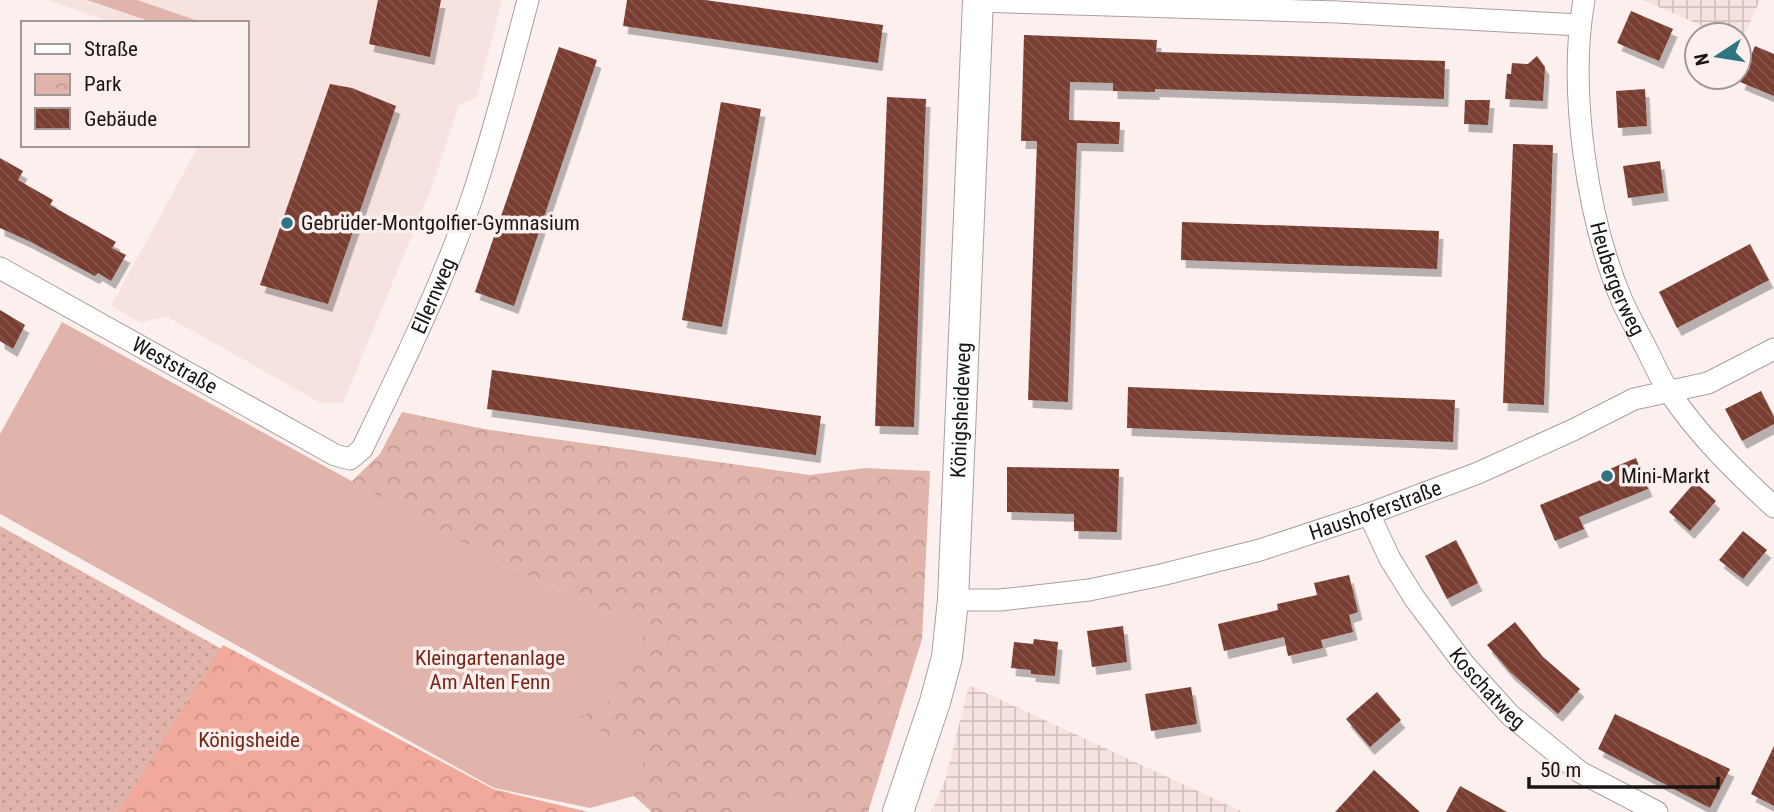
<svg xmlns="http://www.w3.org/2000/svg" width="1774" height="812" font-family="'Roboto Condensed',sans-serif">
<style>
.built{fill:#f6e2df}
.industrial{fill:url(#industrial-grid)}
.grass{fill:url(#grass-dots)}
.forest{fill:url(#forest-crowns)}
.park{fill:url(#park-crowns)}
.garden{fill:#e0b4ab}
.building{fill:url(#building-back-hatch);filter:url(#shadow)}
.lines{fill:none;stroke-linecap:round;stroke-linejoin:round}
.street-casing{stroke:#a9a09e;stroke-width:23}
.secondary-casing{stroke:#a9a09e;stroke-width:32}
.street{stroke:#fff;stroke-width:21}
.secondary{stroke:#fff;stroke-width:30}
.poi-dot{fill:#2e7581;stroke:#fbf0ee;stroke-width:2.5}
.labels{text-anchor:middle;stroke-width:7;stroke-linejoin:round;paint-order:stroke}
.poi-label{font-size:21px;fill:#181514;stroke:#fbf0ee;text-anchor:start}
.street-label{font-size:21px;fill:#181514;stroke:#fbf0ee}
.park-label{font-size:21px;fill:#762519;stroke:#fbf0ee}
</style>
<defs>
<pattern id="industrial-grid" width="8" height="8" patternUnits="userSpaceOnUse" patternTransform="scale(1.75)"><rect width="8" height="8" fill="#f6e2df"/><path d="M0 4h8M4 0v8" fill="none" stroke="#d2c1be"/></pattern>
<pattern id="grass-dots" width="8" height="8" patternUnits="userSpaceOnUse" patternTransform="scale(1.75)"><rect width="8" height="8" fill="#e0b4ab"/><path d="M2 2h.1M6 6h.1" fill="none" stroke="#bf9a92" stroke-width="1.8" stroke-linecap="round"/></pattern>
<pattern id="forest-crowns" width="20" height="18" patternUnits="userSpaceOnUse" patternTransform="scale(1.75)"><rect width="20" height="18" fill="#f0a99b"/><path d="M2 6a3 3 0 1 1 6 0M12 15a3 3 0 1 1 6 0" fill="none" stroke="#cd9185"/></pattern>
<pattern id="park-crowns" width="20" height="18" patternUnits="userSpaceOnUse" patternTransform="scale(1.75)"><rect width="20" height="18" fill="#e0b4ab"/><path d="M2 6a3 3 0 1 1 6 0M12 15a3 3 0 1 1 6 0" fill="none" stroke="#bf9a92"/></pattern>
<pattern id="building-back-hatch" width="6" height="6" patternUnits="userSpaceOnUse" patternTransform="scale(1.75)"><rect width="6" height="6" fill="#793d32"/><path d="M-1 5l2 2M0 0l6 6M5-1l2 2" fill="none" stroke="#86564d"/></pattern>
<filter id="shadow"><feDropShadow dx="4.5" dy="8" stdDeviation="0" flood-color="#0004"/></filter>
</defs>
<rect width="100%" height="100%" fill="#fbf0ee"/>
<!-- built -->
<path class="built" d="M47,0H502L477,97L459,105L432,187L343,403H321L166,316L141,323L111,306L199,145H247V23H114Z"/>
<!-- industrial -->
<g class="industrial">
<path d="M1643,0H1760L1741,43L1739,42V35H1723Z"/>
<path d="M969,685L1243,812H931L945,781Z"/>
</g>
<!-- grass -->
<path class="grass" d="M0,526L276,679L202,812H0Z"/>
<!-- forest -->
<path class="forest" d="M223,645L493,789L588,812H118Z"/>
<!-- park -->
<path class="park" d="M402,412L484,429L810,475L865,468L930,471L922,639L868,812H652L634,796L643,759L579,717L647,628L510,568L351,482L380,454Z"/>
<!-- garden -->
<g class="garden">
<path d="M87,0H137L204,23H155Z"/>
<path d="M62,322L510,568L648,628L607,705L580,717L644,759L634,796L590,808L494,788L0,514V434Z"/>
<path d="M761,793L826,812H755Z"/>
</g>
<!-- building -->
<g class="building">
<path d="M378,0H441L430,57L369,44Z"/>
<path d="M627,0H705L883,25L878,63L623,26Z"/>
<path d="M1631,11L1673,29L1659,61L1617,43Z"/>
<path d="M1024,35L1157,40L1156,52L1445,61L1444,99L1155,89V92L1113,91V83L1070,82L1069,120L1120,122L1119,144L1077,143L1068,402L1028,400L1037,141H1021Z"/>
<path d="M1755,46L1774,54V96L1740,82Z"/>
<path d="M559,47L597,60L514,306L475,292Z"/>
<path d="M1537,56L1545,67L1543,101L1505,99L1507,74H1511L1512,63L1528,64Z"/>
<path d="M330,84L352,88L396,106L328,304L260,285Z"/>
<path d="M1645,89L1647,126L1618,128L1616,91Z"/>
<path d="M887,97L926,99L914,427L875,426Z"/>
<path d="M1465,100H1490L1488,125L1464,124Z"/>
<path d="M721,102L761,109L722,327L682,320Z"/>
<path d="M1513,144L1553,145L1544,405L1503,403Z"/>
<path d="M0,158L23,171L18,180L53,200L50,205L116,242L112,248L126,255L111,281L98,273L95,276L29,241L0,228Z"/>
<path d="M1660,161L1664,193L1628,198L1623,166Z"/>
<path d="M1182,222L1439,231L1437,269L1181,260Z"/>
<path d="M1750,244L1769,280L1677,328L1659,292Z"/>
<path d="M0,310L25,325L13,349L0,341Z"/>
<path d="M492,370L821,416L816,455L487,409Z"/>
<path d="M1128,387L1455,400L1453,442L1127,428Z"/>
<path d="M1761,391L1774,417V424L1742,441L1725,409Z"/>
<path d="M1636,458L1648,489L1579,517L1584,529L1555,541L1540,505L1603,479L1600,473Z"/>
<path d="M1007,467L1119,469L1117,532L1074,531V514L1007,512Z"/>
<path d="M1695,482L1716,501L1690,531L1669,512Z"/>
<path d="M1743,531L1767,550L1743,579L1719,560Z"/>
<path d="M1456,540L1478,583L1447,599L1425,556Z"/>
<path d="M1349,575L1358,612L1349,615L1353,632L1321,640L1323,648L1288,656L1284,637L1224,651L1218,624L1278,610L1277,604L1317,595L1314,583Z"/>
<path d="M1515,622L1543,657L1580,689L1558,714L1510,672L1487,645Z"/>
<path d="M1123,626L1127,662L1092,667L1087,631Z"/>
<path d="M1034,639L1058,642L1055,676L1031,674V670L1011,668L1014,642L1033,644Z"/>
<path d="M1191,687L1197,724L1151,731L1145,694Z"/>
<path d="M1377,692L1401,720L1370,747L1346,719Z"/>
<path d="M1615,714L1730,769L1710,808L1598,749Z"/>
<path d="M1774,746V806L1751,794Z"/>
<path d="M1374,770L1420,812H1335Z"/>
<path d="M1460,786L1507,812H1446Z"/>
</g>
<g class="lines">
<defs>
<g id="street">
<path id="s1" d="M1584,0C1568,90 1587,220 1623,303C1630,318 1638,332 1645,346C1653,361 1660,379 1670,393C1699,436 1736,472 1774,507"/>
<path d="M978,1L1337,12L1580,25"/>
<path id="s2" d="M0,268L335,455L350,459L362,449C402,366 443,283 473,195C494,131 511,65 528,0"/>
<path id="s3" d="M1369,514L1390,559L1415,599L1464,664L1510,715L1580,772L1657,812"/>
<path id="s4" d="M953,600H1000L1089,590L1161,575L1260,550L1369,514L1478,473L1573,430L1634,399L1708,383L1774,349"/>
</g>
<g id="secondary">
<path id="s5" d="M898,812L935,702L947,657L953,600L978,0"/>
</g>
</defs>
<!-- street casing -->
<use href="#street" class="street-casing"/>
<!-- secondary casing -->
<use href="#secondary" class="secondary-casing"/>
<!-- street -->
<use href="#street" class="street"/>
<!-- secondary -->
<use href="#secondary" class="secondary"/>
</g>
<!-- markers -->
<g class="poi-dot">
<circle cx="287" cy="223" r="7"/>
<circle cx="1607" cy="476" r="7"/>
</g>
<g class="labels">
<!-- poi labels -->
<g class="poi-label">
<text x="301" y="230">Gebrüder-Montgolfier-Gymnasium</text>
<text x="1621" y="483">Mini-Markt</text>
</g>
<!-- street labels -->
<g class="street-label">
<text dy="7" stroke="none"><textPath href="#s1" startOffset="284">Heubergerweg</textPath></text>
<text dy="7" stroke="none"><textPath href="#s2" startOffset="584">Ellernweg</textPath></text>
<text dy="7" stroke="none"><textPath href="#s2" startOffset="200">Weststraße</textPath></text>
<text dy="7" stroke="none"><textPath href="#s5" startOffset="410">Königsheideweg</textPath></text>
<text dy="7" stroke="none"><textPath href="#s4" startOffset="434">Haushoferstraße</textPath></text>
<text dy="7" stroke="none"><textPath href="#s3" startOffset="212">Koschatweg</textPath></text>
</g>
<!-- park labels -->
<g class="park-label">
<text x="490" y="665">Kleingartenanlage<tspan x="490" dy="24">Am Alten Fenn</tspan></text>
<text x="249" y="747">Königsheide</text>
</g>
</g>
<!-- legend -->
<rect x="21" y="21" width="228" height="126" fill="#fbf0ee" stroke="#a09897" stroke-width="2"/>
<rect x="35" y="44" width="35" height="10" fill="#ffffff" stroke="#a09897" stroke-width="2"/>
<text x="84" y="56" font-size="21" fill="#181514">Straße</text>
<rect x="35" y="74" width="35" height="21" fill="url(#park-crowns)" stroke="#a09897" stroke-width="2"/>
<text x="84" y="91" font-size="21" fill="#181514">Park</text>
<rect x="35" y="108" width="35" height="21" fill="url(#building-back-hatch)" stroke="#a09897" stroke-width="2"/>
<text x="84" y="126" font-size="21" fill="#181514">Gebäude</text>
<!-- north arrow -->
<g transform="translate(1718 56) rotate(258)"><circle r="33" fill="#fbf0ee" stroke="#a09897" stroke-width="2"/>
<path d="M0-5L12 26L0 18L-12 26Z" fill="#2e7581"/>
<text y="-10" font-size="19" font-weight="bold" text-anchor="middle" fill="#181514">N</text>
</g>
<!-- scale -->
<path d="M1529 777v10h189v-10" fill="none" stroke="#181514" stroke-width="3.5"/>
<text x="1540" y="777" font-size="21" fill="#181514" stroke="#fbf0ee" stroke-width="5" paint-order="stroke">50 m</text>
</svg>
